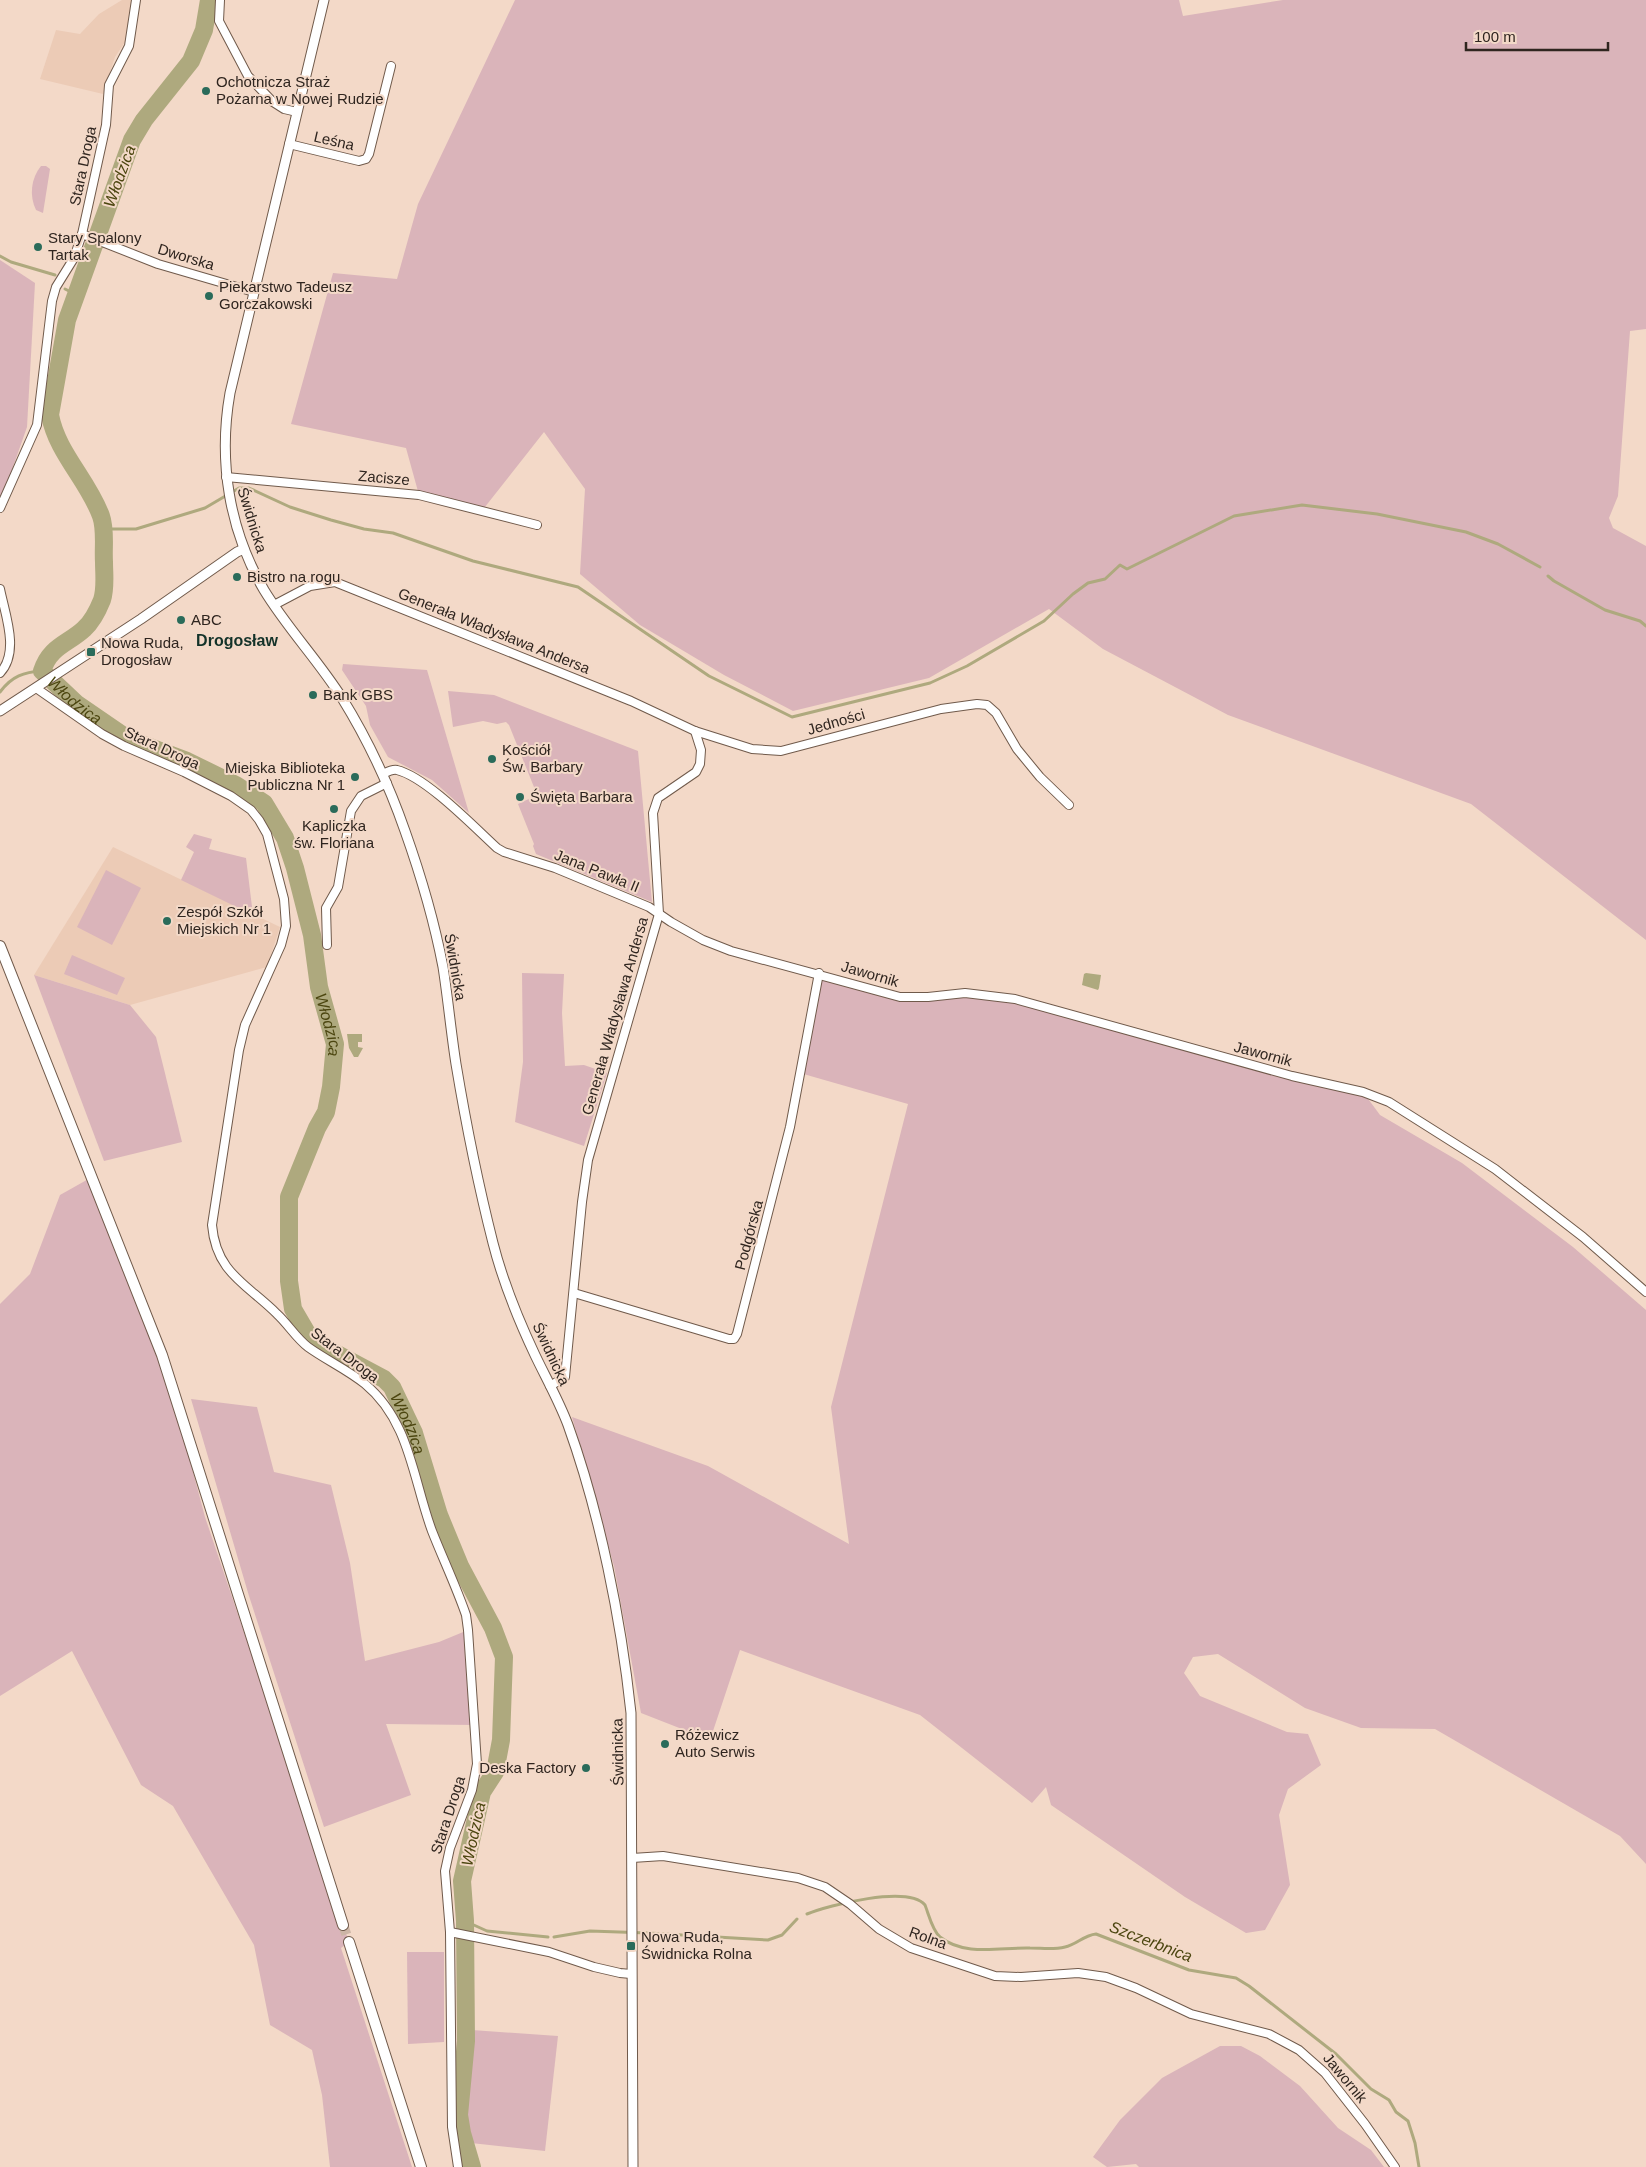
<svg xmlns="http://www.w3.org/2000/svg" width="1646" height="2167" font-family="Arial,sans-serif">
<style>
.built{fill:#eccbb6}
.green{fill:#dab4ba}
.water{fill:#aea97e}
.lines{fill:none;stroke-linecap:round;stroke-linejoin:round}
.stream{stroke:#aea97e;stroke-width:3}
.river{stroke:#aea97e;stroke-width:18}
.secondary-tunnel{stroke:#ccb5a6;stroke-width:10;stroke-dasharray:10 5;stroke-linecap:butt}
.minor-casing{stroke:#705a4b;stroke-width:10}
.tertiary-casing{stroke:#705a4b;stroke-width:11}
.secondary-casing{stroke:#705a4b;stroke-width:12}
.minor{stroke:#fff;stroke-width:8}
.tertiary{stroke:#fff;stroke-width:9}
.secondary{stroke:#fff;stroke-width:10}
.poi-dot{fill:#2a6b5a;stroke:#f3d9c8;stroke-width:2}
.labels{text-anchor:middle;stroke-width:4;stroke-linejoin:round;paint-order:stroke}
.poi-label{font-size:15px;fill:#2f251f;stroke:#f3d9c8;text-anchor:start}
.street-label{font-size:15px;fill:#2f251f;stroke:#f3d9c8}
.water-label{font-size:16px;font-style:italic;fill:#4c4610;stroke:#f3d9c8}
.neighbourhood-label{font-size:16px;font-weight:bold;fill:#133229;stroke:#f3d9c8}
</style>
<rect width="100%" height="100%" fill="#f3d9c8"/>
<!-- built -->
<g class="built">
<path d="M122,0H133L125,42L115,57L103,94L40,79L56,30L80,34L99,14Z"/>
<path d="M113,847L280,927L267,967L130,1005L34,975Z"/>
</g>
<!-- green -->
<g class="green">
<path d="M515,0H1179L1183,16L1283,0H1646V329L1630,331L1618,496L1609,518L1613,528L1646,546V940L1471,804L1228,715L1103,649L1049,609L929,678L793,711L724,675L640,625L580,574L585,489L544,432L481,512L419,495L406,448L291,424L333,273L397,279L418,204Z"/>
<path d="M41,166H46L50,169L43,213L36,210C29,196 31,178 41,166Z"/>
<path d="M0,260L35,283L27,427L0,504Z"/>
<path d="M343,664L427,670L469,813L432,780L388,757L370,725L366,706L342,670Z"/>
<path d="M448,691L494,695L638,751L652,902L536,854L533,846L534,844L518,804L533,797L536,792L509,725L506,722L497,724L483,721L453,727Z"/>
<path d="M194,834L212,839L209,849L246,858L253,915L181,880L194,852L186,847Z"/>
<path d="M106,870L141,888L112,945L77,927Z"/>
<path d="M72,955L125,978L117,995L64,974Z"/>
<path d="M522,973L564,974L562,1013L565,1066L584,1065L607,1073L584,1146L515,1122L523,1062Z"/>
<path d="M819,973L900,997L986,994L1363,1092L1380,1115L1462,1163L1573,1247L1646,1310V1864L1620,1836L1435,1729L1361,1728L1305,1708L1218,1654L1193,1657L1184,1673L1200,1696L1287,1732L1308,1734L1321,1765L1288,1789L1279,1815L1290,1885L1265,1930L1246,1933L1185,1897L1051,1805L1046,1787L1032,1803L920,1715L740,1650L710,1740L641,1713L614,1566L572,1417L708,1466L849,1544L831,1407L908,1104L800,1073Z"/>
<path d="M34,975L130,1005L156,1037L182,1142L104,1161Z"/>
<path d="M92,1177L162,1355L205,1517L343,1925L349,1942L341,1948L412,2167H330L322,2095L312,2050L270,2025L254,1945L173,1806L141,1785L72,1651L0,1696V1304L30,1274L60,1195Z"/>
<path d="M191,1399L257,1407L274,1472L331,1485L350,1563L365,1661L439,1642L468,1630L475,1725L386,1724L411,1795L324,1827L249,1596Z"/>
<path d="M407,1952H444V2042L408,2044Z"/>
<path d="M472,2030L558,2036L545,2151L471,2143L462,2133L459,2115L466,2041Z"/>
<path d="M1220,2046H1241L1260,2056L1300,2086L1338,2128L1371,2150L1384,2167H1139L1136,2164L1107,2167L1093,2157L1120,2120L1162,2078Z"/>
</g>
<!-- water -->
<g class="water">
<path d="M1086,973L1101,975L1099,988L1098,990L1082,985L1084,974Z"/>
<path d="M347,1034H362V1042H358V1047L363,1048L358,1057H354L349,1048Z"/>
</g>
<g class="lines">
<!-- stream -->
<g class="stream">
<path d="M0,256L11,262L55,275"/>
<path d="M65,289L75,294"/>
<path d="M103,529H136L205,508L239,488H249L290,507L331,520L364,529L393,533L473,561L578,587L709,676L792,717L930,683L967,666L1044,621L1073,594L1088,583L1105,579L1120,565L1127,569L1234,516L1302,505L1377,514L1466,532L1498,544L1540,567"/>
<path d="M1548,576L1554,581L1605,610L1640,621L1646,626"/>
<path d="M0,692C12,676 24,672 42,671"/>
<path d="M807,1914C829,1905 908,1885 925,1905C929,1915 932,1930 940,1937C965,1957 1001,1947 1030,1948C1042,1948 1053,1950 1065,1947C1076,1945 1084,1935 1096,1934L1189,1970L1236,1978L1249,1986L1336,2054L1371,2089L1389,2100L1396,2112L1408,2121L1415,2143L1419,2167"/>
<path d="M465,1921L487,1931L548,1937"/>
<path d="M554,1937L590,1931L648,1933L768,1940L782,1935L797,1919"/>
</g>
<!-- river -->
<path class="river" id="s1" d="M209,0L204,30L191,61L144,120L132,140L67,320L50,415C57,453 88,480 101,516C106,530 103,547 104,562C104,574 106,588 102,600C98,610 93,621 84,629C68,644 50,646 42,671L77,704L128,739L187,761L236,785L264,803L285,838L295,868L312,935L319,987L335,1044L331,1087L326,1112L317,1128L289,1197V1281L293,1309L307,1333L322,1346L384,1379L392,1387L414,1433L439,1515L460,1566L493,1628L504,1657L501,1740L495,1772L482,1792L462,1881L465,1921L466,2041L459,2115L462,2133L472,2167"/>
<!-- secondary-tunnel -->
<path class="secondary-tunnel" d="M343,1925L349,1942"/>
<defs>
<g id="minor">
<path d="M220,0L219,21L248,76L273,102L284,109L297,112"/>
<path d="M289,144L359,161L366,159L369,154L391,66"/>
<path d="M82,234L158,264L254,292"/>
<path d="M226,477L419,495L537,525"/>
<path d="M0,508L37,425L52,301L56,287L74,258L82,234L106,125L109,85L129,46L136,0"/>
<path d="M0,589C5,614 20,652 0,673"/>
<path d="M274,605L310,586L335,582L631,701L695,731L752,749L781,751L941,709L977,704L987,705L996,713L1017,749L1040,777L1069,805"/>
<path d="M36,688L102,734L124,746L184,772L231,796L251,810L259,820L267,834L284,899L286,926L281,945L245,1025L239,1050L212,1225C216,1273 247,1284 277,1314C288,1324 296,1338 308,1347C326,1360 348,1370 365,1384C410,1421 413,1480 432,1531C443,1559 456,1586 466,1615L468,1630L477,1764L472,1790L450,1848L445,1871L450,1932L452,2127L458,2167"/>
<path d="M383,774C387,772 392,769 397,770C426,777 474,827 497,848L504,852L555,868L649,907L671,922L703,940L731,951L900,997H928L965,993L1015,999L1292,1076L1363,1092L1389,1102L1495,1169L1583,1237L1646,1292"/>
<path d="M327,945L326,908L338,887L351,811L361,796L387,783"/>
<path d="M574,1293L729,1339H734L737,1334L790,1127L819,973"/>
<path d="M550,1386L565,1377L582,1202L588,1160L659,914L653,813L658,798L696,772L700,764L701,750L695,731"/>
<path d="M632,1858L663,1856L798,1878L825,1887L850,1904L879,1929L911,1948L995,1976L1021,1977L1078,1973L1106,1977L1136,1988L1191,2014L1269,2034L1299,2050L1325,2073L1365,2124L1395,2167"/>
<path d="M450,1932L549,1952L594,1967L620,1973L631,1974"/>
</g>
<g id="tertiary">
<path d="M324,0L230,393C218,461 229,530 264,590C287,628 318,660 342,698C368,740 389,785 405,831C421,876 434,920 443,967C448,999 451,1032 456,1064C466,1124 478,1184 493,1243C503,1282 518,1319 535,1355C546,1378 559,1401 568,1425C600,1514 621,1619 631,1713L633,2167"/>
<path d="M0,711L141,619L237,552L244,549"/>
</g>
<g id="secondary">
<path d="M0,946L162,1355L343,1925"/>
<path d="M349,1942L421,2167"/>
</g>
</defs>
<!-- minor casing -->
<use href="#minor" class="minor-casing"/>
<!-- tertiary casing -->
<use href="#tertiary" class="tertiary-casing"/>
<!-- secondary casing -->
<use href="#secondary" class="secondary-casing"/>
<!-- minor -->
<use href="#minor" class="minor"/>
<!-- tertiary -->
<use href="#tertiary" class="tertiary"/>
<!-- secondary -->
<use href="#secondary" class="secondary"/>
</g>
<!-- markers -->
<g class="poi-dot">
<circle cx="206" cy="91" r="5"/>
<circle cx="38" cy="247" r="5"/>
<circle cx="209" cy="296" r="5"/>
<circle cx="237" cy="577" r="5"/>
<circle cx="181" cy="620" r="5"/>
<rect x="86" y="647" width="10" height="10" rx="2.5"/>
<circle cx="313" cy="695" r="5"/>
<circle cx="492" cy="759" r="5"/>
<circle cx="355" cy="777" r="5"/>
<circle cx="520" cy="797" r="5"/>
<circle cx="334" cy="809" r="5"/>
<circle cx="167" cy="921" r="5"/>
<circle cx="665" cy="1744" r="5"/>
<circle cx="586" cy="1768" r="5"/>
<rect x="626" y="1941" width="10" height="10" rx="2.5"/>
</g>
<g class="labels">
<!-- poi labels -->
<g class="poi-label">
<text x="216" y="87">Ochotnicza Straż<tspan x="216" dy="17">Pożarna w Nowej Rudzie</tspan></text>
<text x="48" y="243">Stary Spalony<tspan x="48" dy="17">Tartak</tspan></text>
<text x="219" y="292">Piekarstwo Tadeusz<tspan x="219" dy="17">Gorczakowski</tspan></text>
<text x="247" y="582">Bistro na rogu</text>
<text x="191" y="625">ABC</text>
<text x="101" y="648">Nowa Ruda,<tspan x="101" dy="17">Drogosław</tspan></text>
<text x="323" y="700">Bank GBS</text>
<text x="502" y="755">Kościół<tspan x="502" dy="17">Św. Barbary</tspan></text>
<text x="345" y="773" text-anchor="end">Miejska Biblioteka<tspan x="345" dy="17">Publiczna Nr 1</tspan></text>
<text x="530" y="802">Święta Barbara</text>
<text x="334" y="831" text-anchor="middle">Kapliczka<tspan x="334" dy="17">św. Floriana</tspan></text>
<text x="177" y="917">Zespół Szkół<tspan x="177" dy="17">Miejskich Nr 1</tspan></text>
<text x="675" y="1740">Różewicz<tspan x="675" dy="17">Auto Serwis</tspan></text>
<text x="576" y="1773" text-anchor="end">Deska Factory</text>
<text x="641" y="1942">Nowa Ruda,<tspan x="641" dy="17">Świdnicka Rolna</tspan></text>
</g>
<!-- street labels -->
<g class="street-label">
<text transform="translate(334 141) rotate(13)" y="5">Leśna</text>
<text transform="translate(83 166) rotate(-78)" y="5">Stara Droga</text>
<text transform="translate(186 257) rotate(17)" y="5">Dworska</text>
<text transform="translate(384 478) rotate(5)" y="5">Zacisze</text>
<text transform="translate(252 520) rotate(73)" y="5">Świdnicka</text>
<text transform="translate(494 631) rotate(22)" y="5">Generała Władysława Andersa</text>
<text transform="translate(836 722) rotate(-16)" y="5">Jedności</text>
<text transform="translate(162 748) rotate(25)" y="5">Stara Droga</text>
<text transform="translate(597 871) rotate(22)" y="5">Jana Pawła II</text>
<text transform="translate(455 967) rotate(80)" y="5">Świdnicka</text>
<text transform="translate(870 974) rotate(16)" y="5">Jawornik</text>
<text transform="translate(615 1016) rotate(-74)" y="5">Generała Władysława Andersa</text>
<text transform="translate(1263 1054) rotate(15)" y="5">Jawornik</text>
<text transform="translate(749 1235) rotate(-75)" y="5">Podgórska</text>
<text transform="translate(551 1354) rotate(65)" y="5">Świdnicka</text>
<text transform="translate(345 1355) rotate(37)" y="5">Stara Droga</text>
<text transform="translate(618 1752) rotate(-91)" y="5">Świdnicka</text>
<text transform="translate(448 1815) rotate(-72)" y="5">Stara Droga</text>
<text transform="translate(928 1938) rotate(20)" y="5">Rolna</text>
<text transform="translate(1345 2078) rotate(50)" y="5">Jawornik</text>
</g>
<!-- water labels -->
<g class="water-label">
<text transform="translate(119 176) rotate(-70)" y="6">Włodzica</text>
<text dy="6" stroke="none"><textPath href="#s1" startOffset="788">Włodzica</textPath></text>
<text dy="6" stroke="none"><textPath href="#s1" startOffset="1238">Włodzica</textPath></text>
<text dy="6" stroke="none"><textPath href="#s1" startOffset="1701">Włodzica</textPath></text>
<text transform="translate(473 1834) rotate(-78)" y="6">Włodzica</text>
<text transform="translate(1151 1941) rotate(21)" y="6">Szczerbnica</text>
</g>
<!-- neighbourhood labels -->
<g class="neighbourhood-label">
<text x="237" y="646">Drogosław</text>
</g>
</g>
<!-- scale -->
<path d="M1466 42v8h142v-8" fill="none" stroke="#2f251f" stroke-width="2.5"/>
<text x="1474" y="42" font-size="15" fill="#2f251f" stroke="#f3d9c8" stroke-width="4" paint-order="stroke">100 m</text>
</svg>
